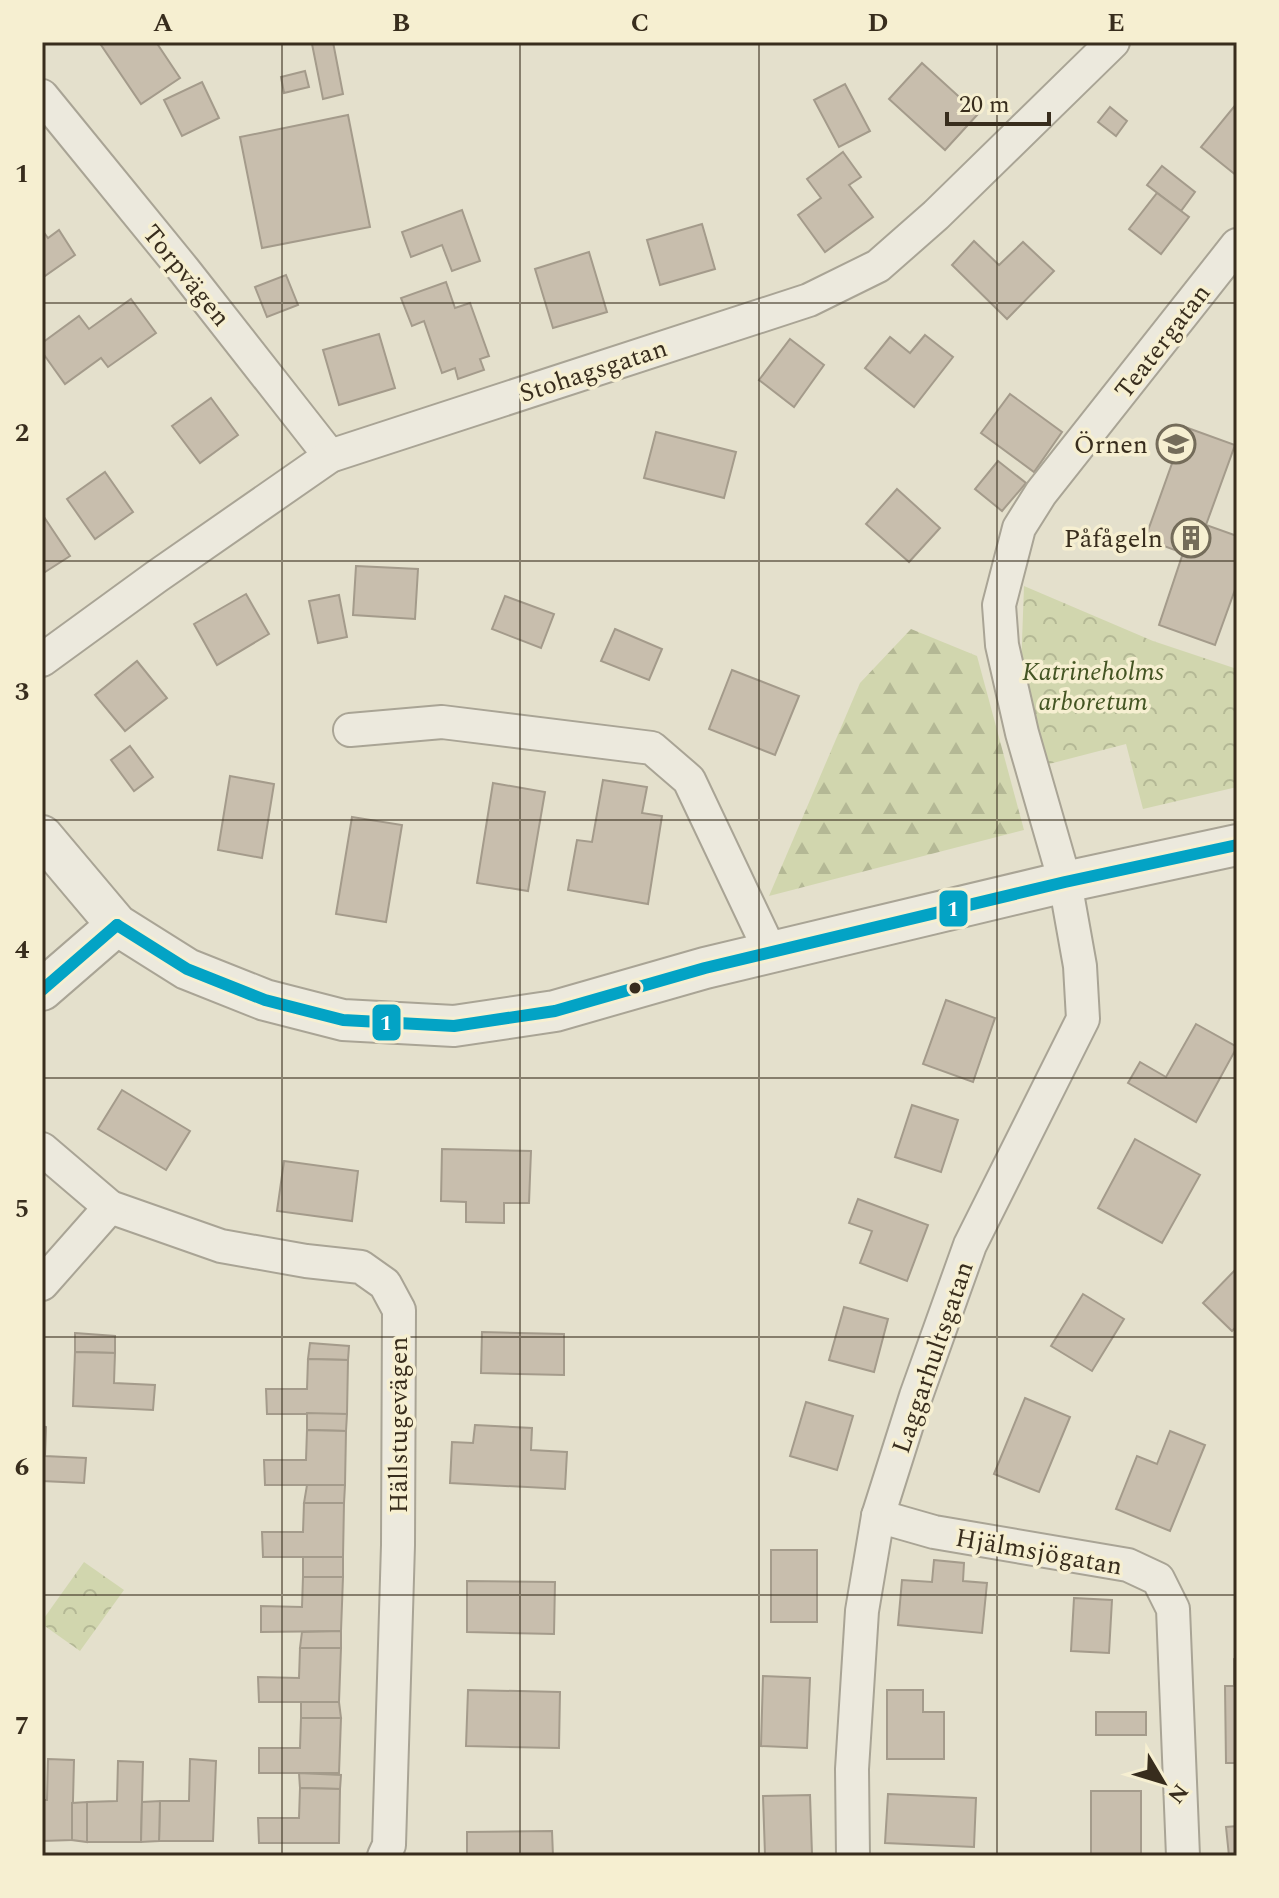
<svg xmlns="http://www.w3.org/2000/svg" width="1279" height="1898" font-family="Spectral,serif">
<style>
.forest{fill:url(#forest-firs)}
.park{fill:url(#park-crowns)}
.building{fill:#c8bead;stroke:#a49b8b;stroke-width:2}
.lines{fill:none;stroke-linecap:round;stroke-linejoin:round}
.minor-casing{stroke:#a9a495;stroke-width:36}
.tertiary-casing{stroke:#a9a495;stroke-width:44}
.minor{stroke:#ece9dd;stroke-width:32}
.tertiary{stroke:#ece9dd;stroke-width:40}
.bus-1-casing{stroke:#f6efd1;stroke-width:18}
.bus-1{stroke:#03a3c5;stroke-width:12}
.grid{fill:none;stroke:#382d1d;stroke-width:2;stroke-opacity:0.55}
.bus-dot{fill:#382d1d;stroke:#f6efd1;stroke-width:3}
.labels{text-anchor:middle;stroke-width:7;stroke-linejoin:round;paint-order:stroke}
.street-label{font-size:26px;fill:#382d1d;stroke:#f6efd1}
.poi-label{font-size:26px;fill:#382d1d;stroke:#f6efd1;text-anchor:end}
.park-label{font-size:26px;font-style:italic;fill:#445523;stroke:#f6efd1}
.line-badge{stroke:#f6efd1;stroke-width:3}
.badge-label{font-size:22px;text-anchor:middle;font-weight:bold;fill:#fff}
.neatline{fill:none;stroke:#382d1d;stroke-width:3}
.grid-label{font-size:26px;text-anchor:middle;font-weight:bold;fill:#382d1d}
</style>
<defs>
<pattern id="forest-firs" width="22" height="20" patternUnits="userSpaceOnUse" patternTransform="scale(2)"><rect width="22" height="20" fill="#d1d6ae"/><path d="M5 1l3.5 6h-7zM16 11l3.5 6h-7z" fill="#b4b895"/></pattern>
<pattern id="park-crowns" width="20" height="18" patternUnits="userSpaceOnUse" patternTransform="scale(2)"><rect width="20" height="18" fill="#d1d6ae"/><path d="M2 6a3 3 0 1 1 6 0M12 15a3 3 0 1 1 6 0" fill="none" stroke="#b4b895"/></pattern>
</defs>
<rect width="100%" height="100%" fill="#e4e0cc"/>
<!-- forest -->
<path class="forest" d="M911,629L977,656L1024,830L769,896L860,683Z"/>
<!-- park -->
<g class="park">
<path d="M1024,586L1153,641L1237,669V787L1143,809L1126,744L1049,764L1021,669Z"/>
<path d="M84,1562L124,1590L80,1651L42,1624V1621Z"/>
</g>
<!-- building -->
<g class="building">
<path d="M99,42H156L180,78L141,104Z"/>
<path d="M320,42H333L343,94L323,99L312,44Z"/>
<path d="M922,63L978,114L945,150L889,99Z"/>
<path d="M305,71L309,87L284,93L281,77Z"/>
<path d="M202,82L219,118L182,136L164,100Z"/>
<path d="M845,84L870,131L839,147L814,100Z"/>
<path d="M1237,103V176L1201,147Z"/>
<path d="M1110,107L1127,121L1116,136L1098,122Z"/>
<path d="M348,115L370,227L262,248L240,137Z"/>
<path d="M843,152L861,177L849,185L873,217L825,252L798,215L821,198L807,179Z"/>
<path d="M1162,166L1195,192L1181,211L1147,185Z"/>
<path d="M1157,193L1189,217L1161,254L1129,229Z"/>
<path d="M462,210L480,261L452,271L442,245L411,257L402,232Z"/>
<path d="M702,224L715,269L660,285L647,240Z"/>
<path d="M42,230L48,238L59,230L75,255L42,278Z"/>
<path d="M974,241L999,265L1023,242L1054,271L1007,319L952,265Z"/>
<path d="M589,252L607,312L553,328L535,269Z"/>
<path d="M286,275L298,305L267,317L255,287Z"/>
<path d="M446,282L455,308L470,303L489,356L480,359L484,370L458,379L455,368L442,373L424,321L412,326L401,298Z"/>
<path d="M131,299L156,333L108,367L101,358L65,384L42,352V343L79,316L89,329Z"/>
<path d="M379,334L395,388L339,405L323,350Z"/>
<path d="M925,335L953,357L914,407L865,368L890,337L910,353Z"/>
<path d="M790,339L824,365L794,407L759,380Z"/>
<path d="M1010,394L1062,432L1034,472L981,433Z"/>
<path d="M211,398L238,435L200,463L172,426Z"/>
<path d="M1185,427L1235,445L1206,525L1237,536V584L1215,645L1159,625L1183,553L1145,539Z"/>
<path d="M656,432L736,452L724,498L644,478Z"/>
<path d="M998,461L1026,483L1002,511L975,489Z"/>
<path d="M105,472L133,512L95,539L67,499Z"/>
<path d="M897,489L940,528L909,562L866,524Z"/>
<path d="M44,517L70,556L42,574V518Z"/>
<path d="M356,566L418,569L415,619L353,615Z"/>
<path d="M246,594L269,634L217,665L194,624Z"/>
<path d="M339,595L347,637L318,643L309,601Z"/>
<path d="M505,596L554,614L541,648L492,629Z"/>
<path d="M615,629L662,649L649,680L601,661Z"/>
<path d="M137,661L167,698L125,731L95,695Z"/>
<path d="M732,670L799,696L775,755L709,729Z"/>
<path d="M130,746L153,777L134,791L111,760Z"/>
<path d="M230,776L274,784L262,858L218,850Z"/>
<path d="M603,780L647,787L642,813L662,816L648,904L568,890L577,840L592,842Z"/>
<path d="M493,783L545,792L528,891L477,883Z"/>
<path d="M352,817L402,825L386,922L336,914Z"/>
<path d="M946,1000L995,1018L973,1082L923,1064Z"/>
<path d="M1196,1024L1237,1047L1196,1122L1128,1083L1140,1062L1166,1077Z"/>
<path d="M122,1090L190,1131L166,1170L98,1129Z"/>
<path d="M912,1105L958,1120L941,1172L895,1157Z"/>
<path d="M1135,1139L1200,1175L1162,1243L1098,1208Z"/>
<path d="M442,1149L531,1151L529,1203H504V1223L466,1222V1202L441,1201Z"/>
<path d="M284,1161L358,1171L352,1221L277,1211Z"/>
<path d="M858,1199L928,1225L907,1281L860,1263L872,1231L849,1223Z"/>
<path d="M1237,1268V1326L1232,1331L1203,1303Z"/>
<path d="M1083,1294L1124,1319L1092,1371L1051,1346Z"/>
<path d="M844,1307L888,1319L874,1372L829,1360Z"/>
<path d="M482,1332L564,1334V1375L481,1373Z"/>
<path d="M75,1333L115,1336V1353L75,1352Z"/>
<path d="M310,1343L349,1346L348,1360L308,1359Z"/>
<path d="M75,1352L115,1353L114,1383L155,1385L153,1410L73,1406Z"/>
<path d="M308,1359L348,1360L347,1414H267L266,1389H307Z"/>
<path d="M1025,1398L1070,1417L1039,1492L994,1474Z"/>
<path d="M806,1402L853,1416L837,1470L790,1456Z"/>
<path d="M307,1413L347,1414L346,1431L307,1430Z"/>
<path d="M475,1425L532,1428L531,1450L567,1452L565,1489L450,1483L452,1442L473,1443Z"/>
<path d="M42,1426L46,1427L45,1456L86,1458L84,1483L42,1481Z"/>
<path d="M307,1430L346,1431L345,1485H265L264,1460H306Z"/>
<path d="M1170,1431L1205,1445L1170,1531L1116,1509L1137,1456L1157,1464Z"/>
<path d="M307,1485H345L344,1503H304Z"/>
<path d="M304,1503H344L343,1557H263L262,1532H303Z"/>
<rect x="771" y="1550" width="46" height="72"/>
<rect x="303" y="1557" width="40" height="20"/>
<path d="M934,1560L964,1563L963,1581L987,1583L982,1633L898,1625L902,1580L932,1582Z"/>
<path d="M303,1577H343L341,1631L261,1632V1606L302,1607Z"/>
<path d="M467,1581L555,1582L554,1634L467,1632Z"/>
<path d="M1074,1598L1112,1600L1109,1653L1071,1651Z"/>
<path d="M341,1631V1648H300L302,1632Z"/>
<path d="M300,1648H341L339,1702H259L258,1677L299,1678Z"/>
<path d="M1237,1658V1763H1226L1225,1686H1234V1659Z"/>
<path d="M763,1676L810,1678L807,1748L761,1746Z"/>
<path d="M468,1690L560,1692L559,1748L466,1746Z"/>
<path d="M887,1690H923V1712H944V1759H887Z"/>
<path d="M301,1702H339L341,1718H301Z"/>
<rect x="1096" y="1712" width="50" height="23"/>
<path d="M301,1718H341L339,1773H259V1748H300Z"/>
<path d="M48,1759L74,1760L72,1840L42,1841V1800H47Z"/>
<path d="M190,1759L216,1761L213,1841H159L160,1801H189Z"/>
<path d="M118,1761L143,1762L141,1842H87V1802L117,1801Z"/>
<path d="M299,1773L341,1775L340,1789L300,1788Z"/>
<path d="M300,1788L340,1789L339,1843H259L258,1818H299Z"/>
<rect x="1091" y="1791" width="50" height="65"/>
<path d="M888,1794L976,1798L974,1847L885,1843Z"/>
<path d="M810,1795L812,1854L765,1855L763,1796Z"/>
<path d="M160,1801L159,1841L141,1842L142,1802Z"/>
<path d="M87,1802V1842L72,1840V1803Z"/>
<path d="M1237,1826V1856H1229L1226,1827Z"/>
<path d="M552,1831L553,1856H467V1832Z"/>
</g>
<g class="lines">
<defs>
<g id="minor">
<path d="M42,96L184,270L330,456"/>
<path d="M42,660L156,577L330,456L809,300L878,266L936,215L1113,42"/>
<path d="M350,730L442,722L652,748L689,780L771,953"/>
<path d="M42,1149L110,1207L221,1246L306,1261L361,1267L385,1284L399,1310L398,1545L389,1845L384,1856"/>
<path d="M42,1284L110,1207"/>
<path d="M878,1516L934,1532L1128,1565L1158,1579L1173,1609L1183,1856"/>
<path d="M853,1856L852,1769L862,1611L878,1516L916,1396L970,1245L1083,1019L1080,966L1065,882L1022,733L1002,645L999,605L1019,528L1041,493L1237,245"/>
</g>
<g id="tertiary">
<path d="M42,836L117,925L187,969L265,1000L343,1020L454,1026L555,1011L705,968L1065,882L1237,845"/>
<path d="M42,990L117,925"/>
</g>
</defs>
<!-- minor casing -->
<use href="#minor" class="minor-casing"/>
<!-- tertiary casing -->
<use href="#tertiary" class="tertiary-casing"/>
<!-- minor -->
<use href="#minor" class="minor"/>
<!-- tertiary -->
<use href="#tertiary" class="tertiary"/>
<defs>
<g id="bus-1">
<path d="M117,925L187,969L265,1000L343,1020L454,1026L555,1011L705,968L1065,882L1237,845"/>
<path d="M42,990L117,925"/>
</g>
</defs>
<!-- bus-1 casing -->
<use href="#bus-1" class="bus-1-casing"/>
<!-- bus-1 -->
<use href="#bus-1" class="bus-1"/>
</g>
<!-- grid -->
<path class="grid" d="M282,42V1856M520,42V1856M759,42V1856M997,42V1856M42,303H1237M42,561H1237M42,820H1237M42,1078H1237M42,1337H1237M42,1595H1237"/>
<!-- icons -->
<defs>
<symbol id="school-ring" viewBox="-11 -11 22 22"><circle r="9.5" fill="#f6efd1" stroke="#746c5a" stroke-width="1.5"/><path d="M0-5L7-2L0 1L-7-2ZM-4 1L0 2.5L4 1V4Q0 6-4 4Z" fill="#746c5a"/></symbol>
<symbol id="building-ring" viewBox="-11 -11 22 22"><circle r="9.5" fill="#f6efd1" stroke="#746c5a" stroke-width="1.5"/><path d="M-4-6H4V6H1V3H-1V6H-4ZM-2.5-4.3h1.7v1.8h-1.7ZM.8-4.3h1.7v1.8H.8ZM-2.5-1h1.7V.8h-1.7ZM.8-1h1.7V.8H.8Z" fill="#746c5a"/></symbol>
</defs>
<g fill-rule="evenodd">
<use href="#school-ring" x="1154" y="422" width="44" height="44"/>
<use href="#building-ring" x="1169" y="516" width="44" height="44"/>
</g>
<!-- markers -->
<circle class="bus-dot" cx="635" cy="988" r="7"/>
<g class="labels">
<!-- street labels -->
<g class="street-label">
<text transform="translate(187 275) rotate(51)" y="9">Torpvägen</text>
<text transform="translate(1162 341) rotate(-52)" y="9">Teatergatan</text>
<text transform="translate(593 370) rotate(-18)" y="9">Stohagsgatan</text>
<text transform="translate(932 1357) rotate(-71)" y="9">Laggarhultsgatan</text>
<text transform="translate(398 1425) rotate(-90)" y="9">Hällstugevägen</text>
<text transform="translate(1039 1551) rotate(10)" y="9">Hjälmsjögatan</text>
</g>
<!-- poi labels -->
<g class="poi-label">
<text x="1148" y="453">Örnen</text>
<text x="1163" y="547">Påfågeln</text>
</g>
<!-- park labels -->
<g class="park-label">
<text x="1093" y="680">Katrineholms<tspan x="1093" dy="30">arboretum</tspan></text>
</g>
</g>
<g class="line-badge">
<rect x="938" y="889" width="31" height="39" rx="8" fill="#03a3c5"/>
<rect x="371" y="1003" width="31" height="39" rx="8" fill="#03a3c5"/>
</g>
<g class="badge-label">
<text x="953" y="916">1</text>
<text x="386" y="1030">1</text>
</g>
<!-- border -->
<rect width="1279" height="1898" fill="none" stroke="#f6efd1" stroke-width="88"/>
<!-- north arrow -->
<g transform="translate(1163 1782) rotate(128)" stroke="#f6efd1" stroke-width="6" paint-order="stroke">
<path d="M0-6L14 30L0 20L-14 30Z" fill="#382d1d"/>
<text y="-12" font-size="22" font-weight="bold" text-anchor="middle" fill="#382d1d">N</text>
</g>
<!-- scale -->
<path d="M947 112v12h102v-12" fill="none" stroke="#382d1d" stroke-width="4"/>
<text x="959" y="112" font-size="24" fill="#382d1d" stroke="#f6efd1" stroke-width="6" paint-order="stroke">20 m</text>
<rect x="44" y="44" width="1191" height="1810" class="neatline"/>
<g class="grid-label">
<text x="163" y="31">A</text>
<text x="401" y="31">B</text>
<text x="640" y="31">C</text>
<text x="878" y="31">D</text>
<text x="1116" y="31">E</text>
<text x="22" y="182">1</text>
<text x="22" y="441">2</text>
<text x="22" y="700">3</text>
<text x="22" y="958">4</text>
<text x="22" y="1217">5</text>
<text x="22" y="1475">6</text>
<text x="22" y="1734">7</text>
</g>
</svg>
